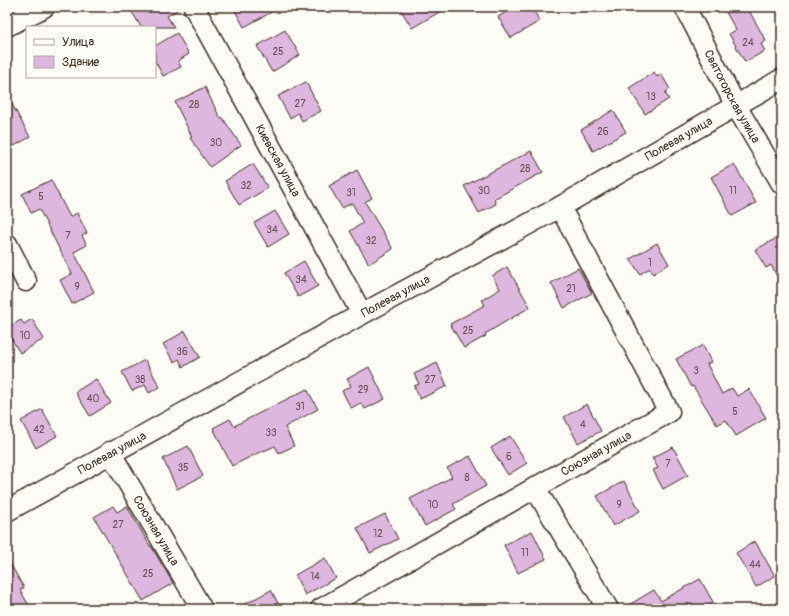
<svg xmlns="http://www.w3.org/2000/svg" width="789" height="616" font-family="Pangolin,sans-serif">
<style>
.building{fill:#deb7df;stroke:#3b2a1e}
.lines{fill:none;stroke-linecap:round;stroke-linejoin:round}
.minor-casing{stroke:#3b2a1e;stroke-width:23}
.minor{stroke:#fdfcf7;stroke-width:20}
.labels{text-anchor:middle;stroke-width:3.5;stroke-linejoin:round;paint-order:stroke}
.number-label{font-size:10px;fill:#644d4e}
.street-label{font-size:12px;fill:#3b2a1e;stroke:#fdfcf7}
</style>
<rect width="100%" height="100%" fill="#fdfcf7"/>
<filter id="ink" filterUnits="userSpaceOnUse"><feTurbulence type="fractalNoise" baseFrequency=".025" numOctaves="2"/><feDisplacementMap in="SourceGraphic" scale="8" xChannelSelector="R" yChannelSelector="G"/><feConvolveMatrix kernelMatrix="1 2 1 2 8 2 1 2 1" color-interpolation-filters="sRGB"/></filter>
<g filter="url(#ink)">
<!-- building -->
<g class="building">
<path d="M129,7H182L167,16L174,27H141Z"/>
<path d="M233,7H281L244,27Z"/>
<path d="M399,7H448L412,28Z"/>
<path d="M515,7H531L540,21L511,38L498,17Z"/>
<path d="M723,7H747L766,41L761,44L765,51L745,62L729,34L736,30Z"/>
<path d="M285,30L300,55L272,72L257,46Z"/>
<path d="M177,33L189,54L178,61L181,67L163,76L155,61V46Z"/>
<path d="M654,72L657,77L661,74L670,89L665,93L669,99L645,114L629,88Z"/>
<path d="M306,82L321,111L302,121L298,113L290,118L278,96Z"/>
<path d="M205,87L220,118L222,117L241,145L210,167L190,138L192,137L175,102Z"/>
<path d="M7,95L30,137L7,150Z"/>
<path d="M613,110L626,132L593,151L581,130Z"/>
<path d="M531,151L543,172L494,199L496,204L479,213L464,186Z"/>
<path d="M253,164L268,188L239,205L225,181Z"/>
<path d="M734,164L756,203L732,216L711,177Z"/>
<path d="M357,170L372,198L365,202L393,249L369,264L350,231L363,223L352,203L342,208L329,186Z"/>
<path d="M51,180L70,217L77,213L87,233L82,236L87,245L74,252L94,292L72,304L60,280L72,274L39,209L31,213L22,194Z"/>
<path d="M275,211L289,234L268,247L254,223Z"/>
<path d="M782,235V286L771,265L766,268L755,250Z"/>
<path d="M657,243L669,264L653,274L650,268L640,274L630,259Z"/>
<path d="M304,261L318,286L298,297L284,273Z"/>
<path d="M507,267L530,307L485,334L486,336L464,348L450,324L485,305L482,300L500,289L492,276Z"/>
<path d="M578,268L592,293L564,308L551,283Z"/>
<path d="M32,319L44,339L20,353L7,332V328L21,320L24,324Z"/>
<path d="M185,331L200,357L183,367L179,359L174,362L163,344Z"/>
<path d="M703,345L711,362L707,364L722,394L732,388L737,396L749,389L766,418L736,436L726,420L717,425L693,386L691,387L676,359Z"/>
<path d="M145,360L160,387L149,393L145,385L132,391L122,372Z"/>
<path d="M437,363L447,386L420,399L414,386L419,384L414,374Z"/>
<path d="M369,367L385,399L365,409L361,403L351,408L342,391L351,386L347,379Z"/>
<path d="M96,379L111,403L90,416L75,392Z"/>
<path d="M307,389L318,409L285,427L294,446L279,453L275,446L264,451V450L232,466L213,428L230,419L234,426Z"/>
<path d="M587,404L601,431L578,443L564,417Z"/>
<path d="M42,409L57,436L36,448L21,421Z"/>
<path d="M510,436L527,463L508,475L491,448Z"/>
<path d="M188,446L203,476L177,489L163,459Z"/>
<path d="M673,447L688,475L663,489L653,470L658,468L652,458Z"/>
<path d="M470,456L486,486L453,504L456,509L425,526L410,499L452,477L447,468Z"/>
<path d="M624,481L640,511L613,526L597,496Z"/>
<path d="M113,506L117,512L127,506L150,546H151L173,583L143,601L94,517Z"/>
<path d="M385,514L398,539L370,553L357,528Z"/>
<path d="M532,531L546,559L518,573L504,545Z"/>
<path d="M755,541L775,576L756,587L736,553Z"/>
<path d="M7,558L24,588L20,590L31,609H7Z"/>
<path d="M325,558L336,578L305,595L295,575Z"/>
<path d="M700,579L717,609H622L654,590L661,601Z"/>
<path d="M271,590L281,609H236Z"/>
</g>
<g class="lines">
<defs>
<g id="minor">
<path id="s1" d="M194,7L362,314"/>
<path id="s2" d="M685,7L736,106L782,184"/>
<path d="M7,26L44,7"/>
<path d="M7,244L26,281"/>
<path id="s3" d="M110,452L202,609"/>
<path d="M535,488L608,609"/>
<path id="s4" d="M7,511L362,314L560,207L782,79"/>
<path id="s5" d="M321,609L669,412L560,207"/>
</g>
</defs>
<!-- minor casing -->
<use href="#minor" class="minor-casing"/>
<!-- minor -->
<use href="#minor" class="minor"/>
</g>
</g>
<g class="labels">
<!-- number labels -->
<g class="number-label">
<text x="748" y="46">24</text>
<text x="278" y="55">25</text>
<text x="651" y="100">13</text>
<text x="300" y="107">27</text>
<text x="194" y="108">28</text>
<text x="603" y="135">26</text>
<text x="216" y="146">30</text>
<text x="525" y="172">28</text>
<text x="246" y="189">32</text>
<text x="484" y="194">30</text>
<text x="733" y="194">11</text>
<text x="351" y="196">31</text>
<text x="41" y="200">5</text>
<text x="272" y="233">34</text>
<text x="68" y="239">7</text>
<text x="371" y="244">32</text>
<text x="650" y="266">1</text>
<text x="301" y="283">34</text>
<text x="77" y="290">9</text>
<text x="571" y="292">21</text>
<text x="468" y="334">25</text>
<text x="25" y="339">10</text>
<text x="182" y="355">36</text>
<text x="696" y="374">3</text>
<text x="140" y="383">38</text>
<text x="430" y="383">27</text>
<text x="363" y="393">29</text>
<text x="93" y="402">40</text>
<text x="300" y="410">31</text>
<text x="735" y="415">5</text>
<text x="583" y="428">4</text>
<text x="39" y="433">42</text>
<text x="271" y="436">33</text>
<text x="509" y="460">6</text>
<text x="668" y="467">7</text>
<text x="183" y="471">35</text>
<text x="467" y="481">8</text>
<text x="433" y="508">10</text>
<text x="619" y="508">9</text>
<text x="118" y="528">27</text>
<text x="378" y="537">12</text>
<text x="525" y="556">11</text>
<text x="755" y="568">44</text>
<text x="148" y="577">25</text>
<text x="315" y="580">14</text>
</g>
<!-- street labels -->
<g class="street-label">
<text dy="4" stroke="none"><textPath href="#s2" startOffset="101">Святогорская улица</textPath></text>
<text dy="4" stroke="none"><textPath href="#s4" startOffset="768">Полевая улица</textPath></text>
<text dy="4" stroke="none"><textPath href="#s1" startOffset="175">Киевская улица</textPath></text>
<text dy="4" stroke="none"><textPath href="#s4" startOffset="444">Полевая улица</textPath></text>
<text dy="4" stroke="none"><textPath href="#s4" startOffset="120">Полевая улица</textPath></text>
<text dy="4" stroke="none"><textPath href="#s5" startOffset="316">Союзная улица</textPath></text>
<text dy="4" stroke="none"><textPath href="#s3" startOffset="91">Союзная улица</textPath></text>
</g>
</g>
<!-- margin -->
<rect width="789" height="616" fill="none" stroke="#fdfcf7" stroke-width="24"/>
<rect x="12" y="12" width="765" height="592" fill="none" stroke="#3b2a1e" stroke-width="1.5" filter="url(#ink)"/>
<!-- legend -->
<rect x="26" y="26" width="130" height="52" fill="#fdfcf7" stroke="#afa8a0"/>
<rect x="34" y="39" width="20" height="6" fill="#fdfcf7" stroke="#afa8a0"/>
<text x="62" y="46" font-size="12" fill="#3b2a1e">Улица</text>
<rect x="34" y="56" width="20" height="12" fill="#deb7df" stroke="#afa8a0"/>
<text x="62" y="66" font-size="12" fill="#3b2a1e">Здание</text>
</svg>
